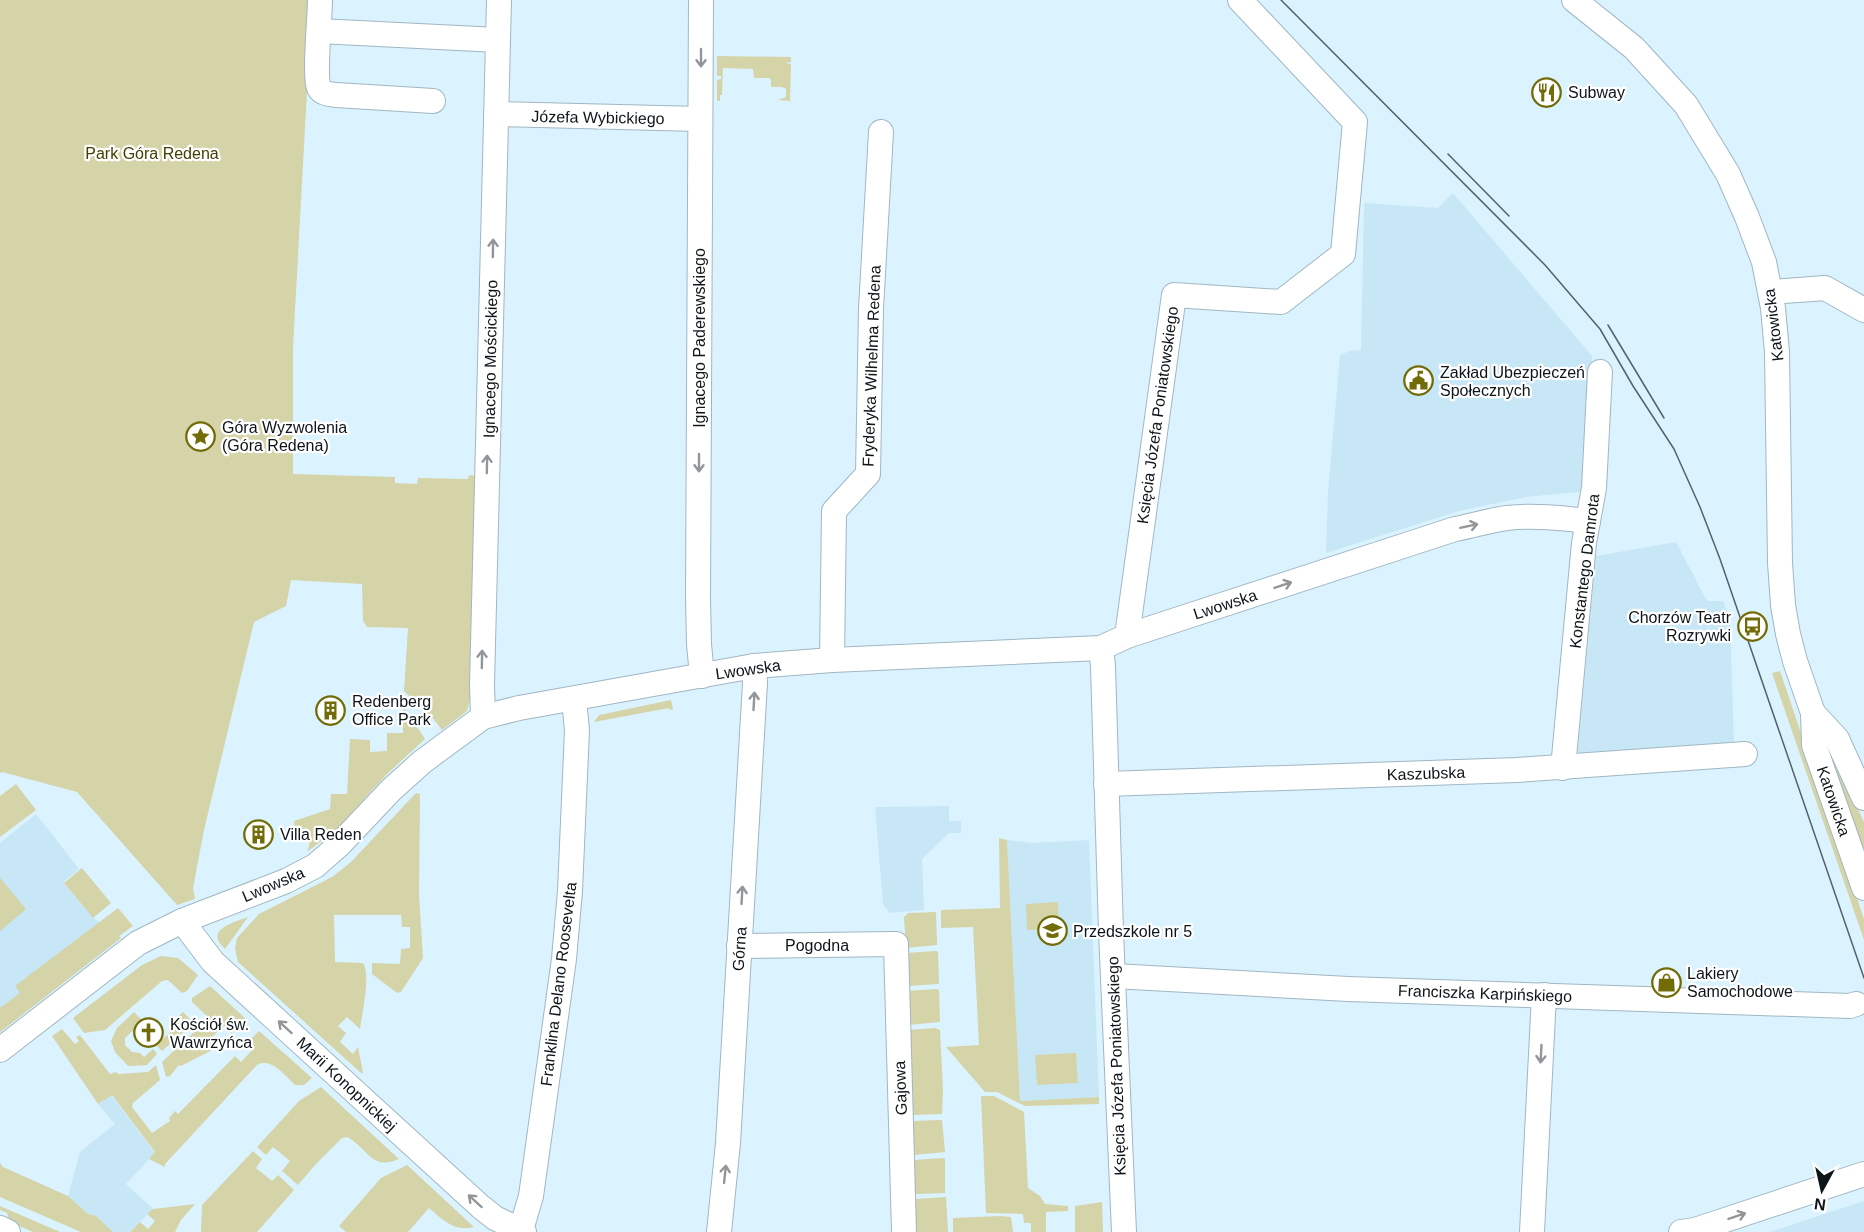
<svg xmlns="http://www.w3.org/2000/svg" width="1864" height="1232" font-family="Helvetica,sans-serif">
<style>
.built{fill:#c7e7f6}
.green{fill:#d5d3a8}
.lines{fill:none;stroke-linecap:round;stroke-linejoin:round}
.minor-casing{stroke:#a0b7c2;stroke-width:26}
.minor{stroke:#fff;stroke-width:24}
.tram{stroke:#546269;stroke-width:1.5}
.oneway{stroke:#929698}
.labels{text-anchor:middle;stroke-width:4.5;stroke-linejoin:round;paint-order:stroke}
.poi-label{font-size:16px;fill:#0d1519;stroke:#fff;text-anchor:start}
.street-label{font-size:16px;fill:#0d1519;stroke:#fff}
.park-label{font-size:16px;fill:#444002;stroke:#fff}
</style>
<rect width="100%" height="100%" fill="#dbf3ff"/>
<!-- built -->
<g class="built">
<path d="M1453,193L1592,356L1588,491L1526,497L1459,511L1326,553L1328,491L1340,355L1350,351L1361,350L1364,203L1438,208Z"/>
<path d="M1676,542L1707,601H1723L1730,618L1734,744L1577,757L1596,556Z"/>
<path d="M949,806V821H961V833H949L922,859L924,910L890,913L883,904L875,807Z"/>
<path d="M36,814L79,869L63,882L91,916L121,938L0,1032V843Z"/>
<path d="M1007,840L1033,843L1089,840L1099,1097L1020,1101Z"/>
<path d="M111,1095L155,1153L126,1184L153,1209L130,1232H113L96,1216L88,1214L68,1196L80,1152L115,1124L98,1104Z"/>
<path d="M1864,1201V1232H1770Z"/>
</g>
<!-- green -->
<g class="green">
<path d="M0,0H312L293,347V474L395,477V483L417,484L418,478L468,479L469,475L479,476L473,689L467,711L442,730L432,717L404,691L408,628L367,627L363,621L362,584L291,580L286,606L254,622L204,830L193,888L195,899L177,905L77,792L2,772L0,773Z"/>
<path d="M717,56L791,57V62L785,63L791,64L790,101L778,100L786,97V89L782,87H771V80L769,78H754L753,69L723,68L722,95H720V101H717V80L721,79V76H717Z"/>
<path d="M1780,671L1864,919V940L1772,673Z"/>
<path d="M671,700L673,709L669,710V708L594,722L599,715Z"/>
<path d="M403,706L425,739L387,774L336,830L307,852C310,845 312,835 307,828L295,832L294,821L330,809L331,794H347L350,739L370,740V752L387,751V733H403Z"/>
<path d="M1826,739L1864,822V858L1824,740Z"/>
<path d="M16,784L36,810L0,837V796Z"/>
<path d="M416,793L420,794L419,895L423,958L401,992L397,993L372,974V963L400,964L401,949L410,948V927H402L401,915H334L335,962L363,963C371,974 362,1014 360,1029L347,1017L338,1026L346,1033L340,1042L353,1054L358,1047L363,1073H361L238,962L235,949L237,938L259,914L332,877L350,863Z"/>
<path d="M999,838L1007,840L1020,1101L1099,1097V1104L1025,1106L997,1092H985L946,1047L979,1045L973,927L941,928V910L1000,908Z"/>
<path d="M82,868L111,903L93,918L64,883Z"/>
<path d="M0,878L26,909L0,931Z"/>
<path d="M1058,902L1059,929L1027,930L1026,904Z"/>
<path d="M118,908L133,926L119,936L121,938L0,1032V1008L20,993L15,986Z"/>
<path d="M936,912L937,945L906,948L904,917L908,913Z"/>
<path d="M248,917L225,949C204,930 232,923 248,917Z"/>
<path d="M936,951L938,952L939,984L907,986L906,953Z"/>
<path d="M161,956L178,958L198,975L187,991L182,993L168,980L162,981L105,1030L84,1033L73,1018L142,965Z"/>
<path d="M210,986L246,1019L236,1031L231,1033L223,1026L210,1039L218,1047L181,1066L179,1065L170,1076L166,1077L162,1062L209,1018L192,1002V998Z"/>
<path d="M937,989L939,990L940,1022L908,1025L907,991Z"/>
<path d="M134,1012L141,1019L135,1024L137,1027L125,1038V1045L132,1052L140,1053L144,1057L153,1049L157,1054L147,1065L128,1066L115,1052L111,1041L117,1028Z"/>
<path d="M183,1012L190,1019L191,1025L162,1051L156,1045L176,1027L172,1022Z"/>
<path d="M935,1028L940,1030L943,1090L942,1114L912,1115L908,1030Z"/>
<path d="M62,1029L75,1044L79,1041L76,1037L80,1035L110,1074L116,1072L118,1074L148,1072L156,1065L160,1080L133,1103L132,1107L152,1133L170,1121L169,1118L175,1111L178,1114L235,1056L241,1062L254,1048L248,1042L259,1031L312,1078L304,1085H295C285,1076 272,1057 257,1065L165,1164V1167L149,1159L155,1152L112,1095L98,1104L52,1036Z"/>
<path d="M1076,1053L1078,1083L1037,1085L1035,1055Z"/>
<path d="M321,1087L399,1159C371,1171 369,1149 347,1137L342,1138L315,1165L298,1185L282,1171L290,1161L273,1147L266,1155L257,1147L299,1101Z"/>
<path d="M981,1096H994L1024,1112L1028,1188L1040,1196L1045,1204L1068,1206V1211L1046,1212V1232H1031V1223H1024L1023,1214L986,1213Z"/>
<path d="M942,1120L945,1152L914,1155L912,1121Z"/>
<path d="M253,1151L262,1159L256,1168L272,1181L278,1175L294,1190L257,1232H201L202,1205Z"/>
<path d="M943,1158L945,1159V1193L915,1194L914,1160Z"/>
<path d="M0,1163L3,1167L68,1196L88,1214L96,1216L113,1232H81L0,1197Z"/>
<path d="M407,1165L474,1227C454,1232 443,1220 429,1208L408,1232H346L339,1226L381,1178Z"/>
<path d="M946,1197L948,1232H916L915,1199Z"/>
<path d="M1102,1202L1103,1232H1075V1206Z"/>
<path d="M195,1204L181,1220L175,1232H130L140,1222L148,1229L155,1221L147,1214L153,1209Z"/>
<path d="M0,1206L60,1232H33L10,1222L7,1213L0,1210Z"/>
<path d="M1000,1216L1011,1217L1013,1232H953V1218Z"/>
</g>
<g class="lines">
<defs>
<g id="minor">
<path d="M320,0C320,17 314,76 319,88C322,94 330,94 336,95L433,101"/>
<path d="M701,0L698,598L699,644L702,676"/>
<path d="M1574,0L1634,48L1686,105L1728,174L1747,217L1764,262L1773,308L1777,352L1780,563L1783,605L1788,634L1795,661L1813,713L1814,745L1864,888"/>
<path d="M319,31L498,40"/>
<path d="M496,114L700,119"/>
<path d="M1770,292L1825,288L1864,310"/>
<path d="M1127,636L1174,295L1281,302L1343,254L1355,122L1240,0"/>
<path d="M1101,648L1103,666L1111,932L1124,1232"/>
<path d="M832,660L834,511L868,474L871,309L881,132"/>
<path d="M1813,713L1837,739L1864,798"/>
<path d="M483,717L482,685L499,0"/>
<path d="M1563,768L1584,543L1594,488L1600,372"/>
<path d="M1106,784L1517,770L1745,754"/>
<path d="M182,921L213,962L481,1207L495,1218L524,1232"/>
<path d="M739,946L896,944L904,1232"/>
<path d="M1114,976L1348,989L1850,1006L1856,1004"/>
<path d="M0,1050L138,943L182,921L286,881L315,866L339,845L391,790L422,762L483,717L519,708L754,666L832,660L1101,648L1127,636L1455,529C1472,526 1490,520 1507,518C1534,515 1561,518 1588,521"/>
<path d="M0,1228L8,1232"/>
<path d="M521,1230L531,1196L564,959L570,891L577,730L574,700"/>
<path d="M719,1232L728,1143L755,683L754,666"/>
<path d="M1532,1232L1544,995"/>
<path d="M1681,1232L1695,1230L1864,1174"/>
</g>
</defs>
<!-- minor casing -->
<use href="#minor" class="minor-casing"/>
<!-- minor -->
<use href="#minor" class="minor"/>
<!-- tram -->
<g class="tram">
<path d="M1281,0L1545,265L1600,329L1633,386L1674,449L1700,507L1720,559L1864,978"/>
<path d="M1448,154L1509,216"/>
<path d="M1608,325L1664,418"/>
</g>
</g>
<!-- one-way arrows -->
<defs><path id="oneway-shaft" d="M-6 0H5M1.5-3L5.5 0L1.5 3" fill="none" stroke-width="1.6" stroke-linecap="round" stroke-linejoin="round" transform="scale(1.5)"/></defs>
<g class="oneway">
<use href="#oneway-shaft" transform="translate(701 58) rotate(90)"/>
<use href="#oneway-shaft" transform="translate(493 248) rotate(-89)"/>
<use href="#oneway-shaft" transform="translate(699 463) rotate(90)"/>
<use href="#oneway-shaft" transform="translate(487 464) rotate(-89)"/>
<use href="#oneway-shaft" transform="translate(1469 526) rotate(-12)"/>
<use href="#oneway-shaft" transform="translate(1283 585) rotate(-18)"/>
<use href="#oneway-shaft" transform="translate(482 659) rotate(-89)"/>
<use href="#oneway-shaft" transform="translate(754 701) rotate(-87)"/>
<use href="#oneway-shaft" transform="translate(742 895) rotate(-87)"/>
<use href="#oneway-shaft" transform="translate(285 1027) rotate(-138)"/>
<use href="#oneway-shaft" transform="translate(1541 1054) rotate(93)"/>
<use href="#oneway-shaft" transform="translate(725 1174) rotate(-84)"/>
<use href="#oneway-shaft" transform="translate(475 1201) rotate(-138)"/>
<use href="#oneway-shaft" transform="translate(1737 1216) rotate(-18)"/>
</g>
<!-- icons -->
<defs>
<symbol id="restaurant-ring" viewBox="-11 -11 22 22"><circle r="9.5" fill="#fff" stroke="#726c08" stroke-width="1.5"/><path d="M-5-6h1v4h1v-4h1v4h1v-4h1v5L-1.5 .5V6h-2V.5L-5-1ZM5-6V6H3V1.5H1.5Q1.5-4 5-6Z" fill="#726c08"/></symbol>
<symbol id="civic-ring" viewBox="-11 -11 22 22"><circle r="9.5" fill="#fff" stroke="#726c08" stroke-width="1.5"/><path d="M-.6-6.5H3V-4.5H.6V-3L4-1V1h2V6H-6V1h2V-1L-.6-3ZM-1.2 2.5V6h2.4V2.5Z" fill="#726c08"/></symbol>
<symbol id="sight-ring" viewBox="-11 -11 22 22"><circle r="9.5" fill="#fff" stroke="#726c08" stroke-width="1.5"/><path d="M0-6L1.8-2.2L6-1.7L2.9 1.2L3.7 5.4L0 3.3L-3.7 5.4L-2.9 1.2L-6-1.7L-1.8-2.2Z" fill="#726c08"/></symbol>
<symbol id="bus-ring" viewBox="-11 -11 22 22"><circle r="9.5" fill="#fff" stroke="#726c08" stroke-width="1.5"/><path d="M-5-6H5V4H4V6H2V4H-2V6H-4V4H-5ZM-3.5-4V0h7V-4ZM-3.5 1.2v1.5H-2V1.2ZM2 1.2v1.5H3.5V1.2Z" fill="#726c08"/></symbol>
<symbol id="building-ring" viewBox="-11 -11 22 22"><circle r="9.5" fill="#fff" stroke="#726c08" stroke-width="1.5"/><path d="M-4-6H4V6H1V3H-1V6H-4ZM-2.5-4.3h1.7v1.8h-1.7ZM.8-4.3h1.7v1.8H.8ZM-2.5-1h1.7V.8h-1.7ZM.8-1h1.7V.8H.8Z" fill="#726c08"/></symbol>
<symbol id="school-ring" viewBox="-11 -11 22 22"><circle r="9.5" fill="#fff" stroke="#726c08" stroke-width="1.5"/><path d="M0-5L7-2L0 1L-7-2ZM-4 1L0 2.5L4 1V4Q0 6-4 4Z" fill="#726c08"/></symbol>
<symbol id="shop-ring" viewBox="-11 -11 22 22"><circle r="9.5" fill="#fff" stroke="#726c08" stroke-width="1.5"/><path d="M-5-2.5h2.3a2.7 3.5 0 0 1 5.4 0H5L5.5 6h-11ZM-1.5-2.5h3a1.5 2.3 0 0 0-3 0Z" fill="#726c08"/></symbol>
<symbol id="church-ring" viewBox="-11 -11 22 22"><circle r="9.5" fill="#fff" stroke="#726c08" stroke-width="1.5"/><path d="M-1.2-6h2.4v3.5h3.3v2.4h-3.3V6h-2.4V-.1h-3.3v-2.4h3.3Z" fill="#726c08"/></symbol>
</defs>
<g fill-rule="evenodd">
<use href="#restaurant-ring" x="1530" y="76" width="33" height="33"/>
<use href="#civic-ring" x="1402" y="364" width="33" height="33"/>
<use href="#sight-ring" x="184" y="420" width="33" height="33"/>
<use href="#bus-ring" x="1736" y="610" width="33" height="33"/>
<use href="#building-ring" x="314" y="694" width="33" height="33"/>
<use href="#building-ring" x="242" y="818" width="33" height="33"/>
<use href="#school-ring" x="1036" y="914" width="33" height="33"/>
<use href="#shop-ring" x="1650" y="966" width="33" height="33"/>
<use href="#church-ring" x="132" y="1016" width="33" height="33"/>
</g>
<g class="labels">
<!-- poi labels -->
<g class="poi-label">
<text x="1568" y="98">Subway</text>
<text x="1440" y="378">Zakład Ubezpieczeń<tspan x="1440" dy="18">Społecznych</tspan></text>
<text x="222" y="433">Góra Wyzwolenia<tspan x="222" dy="18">(Góra Redena)</tspan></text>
<text x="1731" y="623" text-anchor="end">Chorzów Teatr<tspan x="1731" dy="18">Rozrywki</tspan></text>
<text x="352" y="707">Redenberg<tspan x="352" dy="18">Office Park</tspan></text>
<text x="280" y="840">Villa Reden</text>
<text x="1073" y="937">Przedszkole nr 5</text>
<text x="1687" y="979">Lakiery<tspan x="1687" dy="18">Samochodowe</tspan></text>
<text x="170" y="1030">Kościół św.<tspan x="170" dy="18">Wawrzyńca</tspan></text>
</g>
<!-- street labels -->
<g class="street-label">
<text transform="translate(598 117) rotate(1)" y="6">Józefa Wybickiego</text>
<text transform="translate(1773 325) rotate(-97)" y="6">Katowicka</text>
<text transform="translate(699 338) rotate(-90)" y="6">Ignacego Paderewskiego</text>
<text transform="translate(490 359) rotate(-89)" y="6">Ignacego Mościckiego</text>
<text transform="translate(871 366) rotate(-88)" y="6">Fryderyka Wilhelma Redena</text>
<text transform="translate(1157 415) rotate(-82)" y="6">Księcia Józefa Poniatowskiego</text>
<text transform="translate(1584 571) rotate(-83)" y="6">Konstantego Damrota</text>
<text transform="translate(1225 604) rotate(-18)" y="6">Lwowska</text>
<text transform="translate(748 669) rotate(-8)" y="6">Lwowska</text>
<text transform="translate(1426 773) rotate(-2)" y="6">Kaszubska</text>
<text transform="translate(1834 801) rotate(71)" y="6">Katowicka</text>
<text transform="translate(273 884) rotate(-23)" y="6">Lwowska</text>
<text x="817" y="951">Pogodna</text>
<text transform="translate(739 949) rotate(-86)" y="6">Górna</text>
<text transform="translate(558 984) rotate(-83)" y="6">Franklina Delano Roosevelta</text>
<text transform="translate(1485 993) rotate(2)" y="6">Franciszka Karpińskiego</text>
<text transform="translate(1116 1066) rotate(-92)" y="6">Księcia Józefa Poniatowskiego</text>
<text transform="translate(347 1084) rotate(43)" y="6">Marii Konopnickiej</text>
<text transform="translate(900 1088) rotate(-92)" y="6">Gajowa</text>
</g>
<!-- park labels -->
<g class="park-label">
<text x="152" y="159">Park Góra Redena</text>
</g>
</g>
<!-- north arrow -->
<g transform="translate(1822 1190) rotate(188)" stroke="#ffffff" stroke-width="4.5" paint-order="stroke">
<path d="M0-4.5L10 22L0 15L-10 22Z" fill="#0d1519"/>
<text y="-9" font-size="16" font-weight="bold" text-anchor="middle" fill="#0d1519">N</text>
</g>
</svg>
